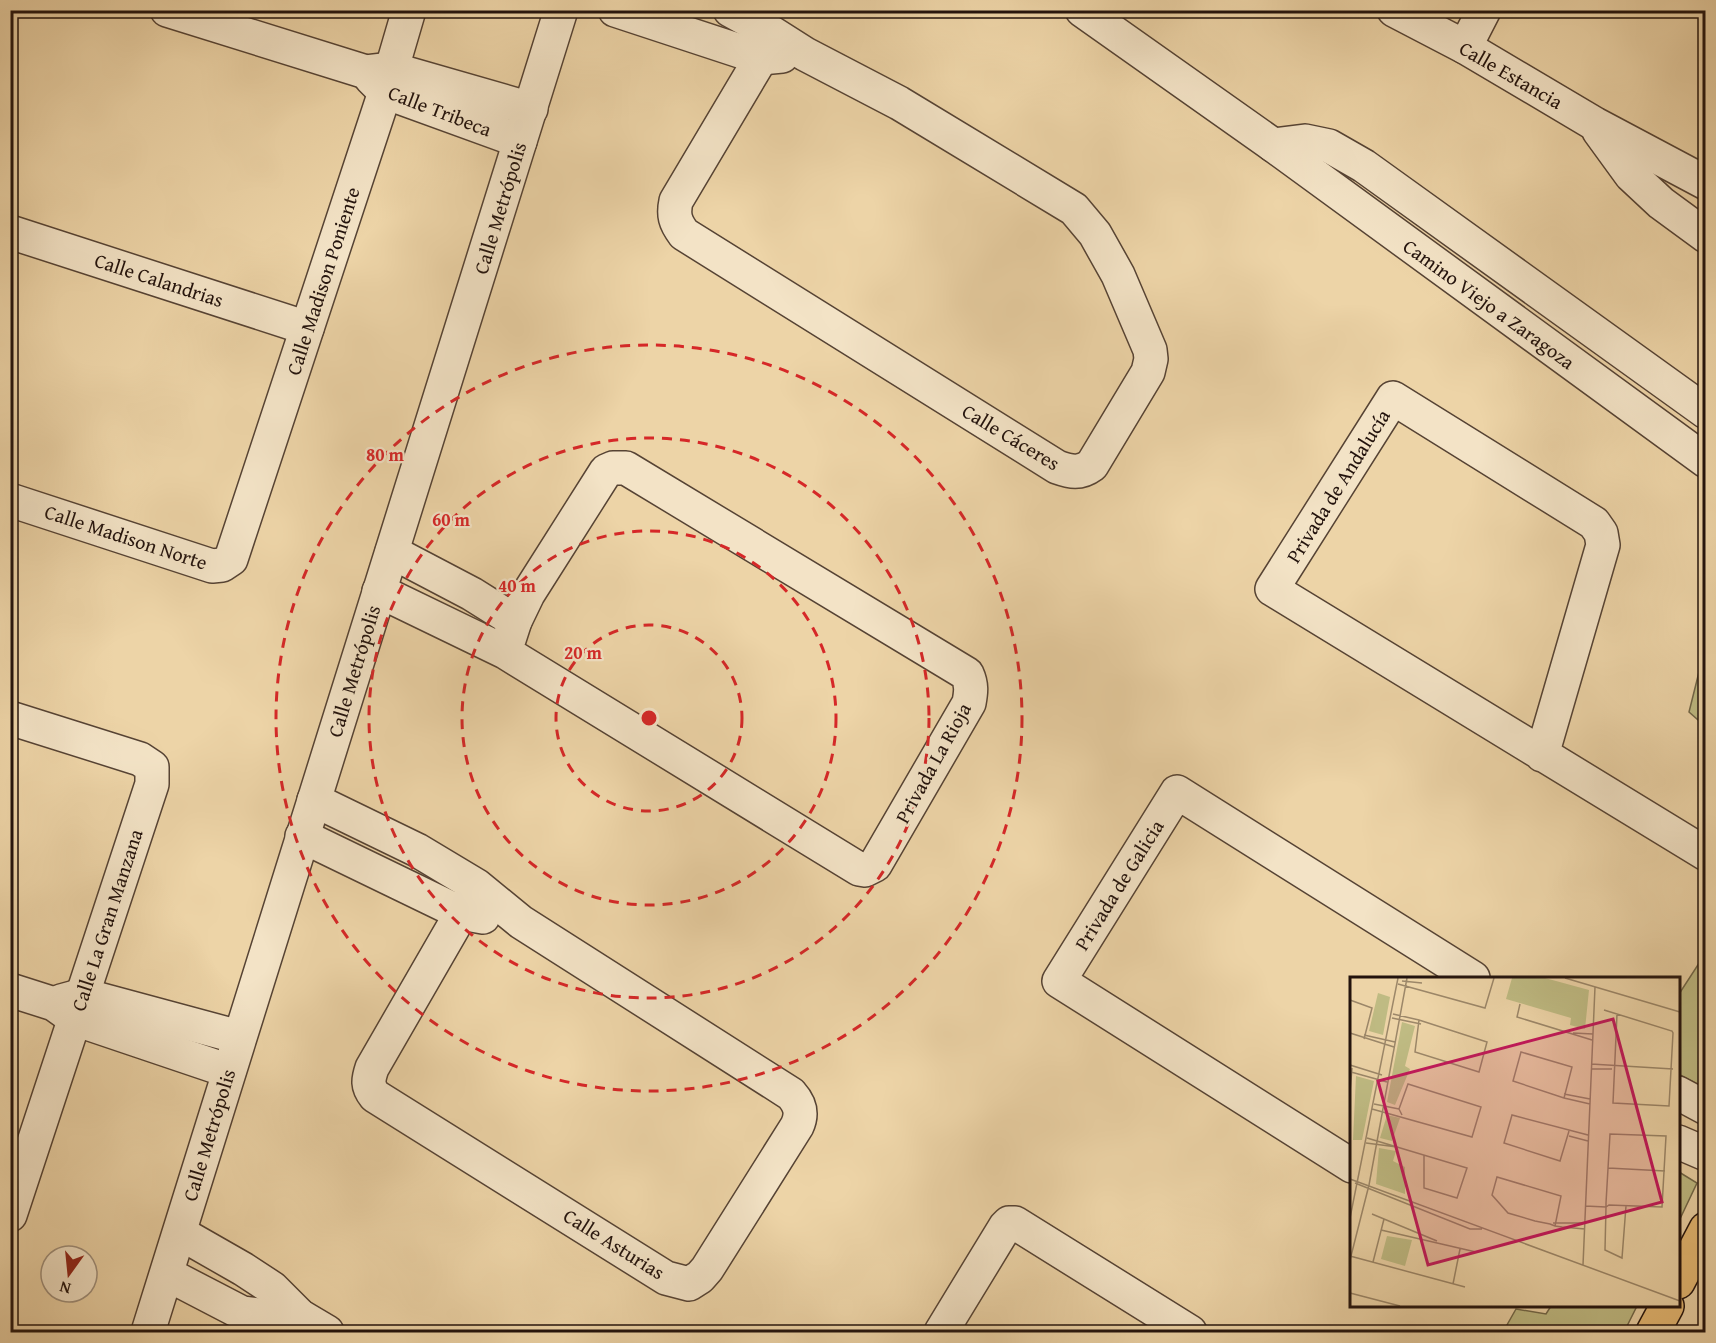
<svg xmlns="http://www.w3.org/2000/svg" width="1716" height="1343" font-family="'Gentium Book Plus',serif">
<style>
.green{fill:#bfbb83;stroke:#716748;stroke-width:1.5}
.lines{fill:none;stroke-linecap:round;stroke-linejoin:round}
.minor-casing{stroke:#564334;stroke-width:36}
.major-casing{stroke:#23130d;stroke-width:36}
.minor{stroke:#f3e3c6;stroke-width:33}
.major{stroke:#e6ba74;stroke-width:33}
.ring{fill:none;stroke:#d62828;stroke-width:3;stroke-dasharray:10 8}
.labels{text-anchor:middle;stroke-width:4.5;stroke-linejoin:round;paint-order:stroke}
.street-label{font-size:20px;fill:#23130d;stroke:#f3e3c6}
.inset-road{fill:none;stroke:#9c8769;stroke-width:1.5}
.view{fill:#c2185b;fill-opacity:0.15;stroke:#c2185b;stroke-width:3}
.inset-edge{fill:none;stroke:#23130d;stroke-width:3}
.centre{fill:#d62828;stroke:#f3e3c6;stroke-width:3}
.ring-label{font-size:18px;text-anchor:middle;font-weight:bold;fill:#d62828;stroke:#f3e3c6;stroke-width:4.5;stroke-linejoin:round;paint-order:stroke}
</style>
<rect width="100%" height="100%" fill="#edd4a7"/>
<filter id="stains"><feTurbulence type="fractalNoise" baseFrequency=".00333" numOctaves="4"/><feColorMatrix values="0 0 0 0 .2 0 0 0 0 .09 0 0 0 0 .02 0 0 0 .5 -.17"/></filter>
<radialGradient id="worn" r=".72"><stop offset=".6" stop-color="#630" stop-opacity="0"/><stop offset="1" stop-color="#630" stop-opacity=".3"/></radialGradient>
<!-- green -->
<g class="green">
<path d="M1705,648V726L1689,712Z"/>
<path d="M1705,954V1088L1678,1074L1679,994Z"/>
<path d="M1679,1172L1697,1183L1679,1221Z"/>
<path d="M1551,1306H1637L1624,1332H1503L1516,1309L1546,1314Z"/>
</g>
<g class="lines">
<defs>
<g id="minor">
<path d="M167,10L366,72L392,69L531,109"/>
<path d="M615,10L761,58L782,56"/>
<path d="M730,10L772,33L805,54L899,103L1074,209L1095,234L1118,275L1150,350L1151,359L1148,372L1092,465C1080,474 1071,472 1057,467L684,234C675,222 673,215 676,201L761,58L772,33"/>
<path d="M1082,10L1273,145L1706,461"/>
<path d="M1394,10L1465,47L1595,124L1706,183"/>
<path d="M1465,47L1484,10"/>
<path d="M371,78L385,92L520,141"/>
<path d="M1599,131L1631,175L1661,203L1706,236"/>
<path d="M1273,145L1305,141L1329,146L1364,166L1706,412"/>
<path d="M10,232L307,328"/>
<path d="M10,500L212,566L222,565L231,559L385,92L409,10"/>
<path d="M392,552L472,594L515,621"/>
<path d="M379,591L505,652L859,869L865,870L875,865L969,703C971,692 972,685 967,674L626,468H613L606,471L528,594L515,621L505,652"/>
<path d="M10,718L140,759L152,767V784L10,1215"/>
<path d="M1542,755L1603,545L1601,533L1594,523L1393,398L1272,589L1706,854"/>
<path d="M314,800L417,850L477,886L521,922L791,1094C800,1104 803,1113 797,1126L707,1269L700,1277L689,1284L666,1278L375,1096C367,1086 368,1080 372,1068L477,886"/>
<path d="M302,836L461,913L483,917"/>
<path d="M10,990L54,1004L75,1019L229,1071"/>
<path d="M61,1001L83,995L239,1037"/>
<path d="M1678,1093L1706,1108"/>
<path d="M1678,1142L1706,1154"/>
<path d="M1352,1166L1059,981L1177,792L1473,978"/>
<path d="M180,1233L243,1269L272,1288L300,1316L327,1332"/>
<path d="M167,1274L242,1313L276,1317L300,1316"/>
<path d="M148,1332L561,10"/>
<path d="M941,1332L1005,1227L1009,1223H1015L1190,1332"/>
</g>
<g id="major">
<path d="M1678,1282L1706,1229"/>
<path d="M1653,1332L1667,1306"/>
</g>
</defs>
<!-- minor casing -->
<use href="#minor" class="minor-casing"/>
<!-- major casing -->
<use href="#major" class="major-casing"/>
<!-- minor -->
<use href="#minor" class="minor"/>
<!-- major -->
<use href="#major" class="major"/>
</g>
<!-- distance rings -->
<g class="ring">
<circle cx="649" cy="718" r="93"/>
<circle cx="649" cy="718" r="187"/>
<circle cx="649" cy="718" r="280"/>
<circle cx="649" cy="718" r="373"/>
</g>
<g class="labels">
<!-- street labels -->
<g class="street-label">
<text transform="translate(1511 75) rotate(30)" y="7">Calle Estancia</text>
<text transform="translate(440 111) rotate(21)" y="7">Calle Tribeca</text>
<text transform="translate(500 208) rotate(-73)" y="7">Calle Metrópolis</text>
<text transform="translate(159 280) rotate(18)" y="7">Calle Calandrias</text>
<text transform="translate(323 281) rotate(-72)" y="7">Calle Madison Poniente</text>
<text transform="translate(1489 304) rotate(36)" y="7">Camino Viejo a Zaragoza</text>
<text transform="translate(1011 437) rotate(31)" y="7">Calle Cáceres</text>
<text transform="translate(1338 486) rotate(-58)" y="7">Privada de Andalucía</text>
<text transform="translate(126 537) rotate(18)" y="7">Calle Madison Norte</text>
<text transform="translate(354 671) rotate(-73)" y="7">Calle Metrópolis</text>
<text transform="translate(933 763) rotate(-61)" y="7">Privada La Rioja</text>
<text transform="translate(1119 885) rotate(-58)" y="7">Privada de Galicia</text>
<text transform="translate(107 920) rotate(-72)" y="7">Calle La Gran Manzana</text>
<text transform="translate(209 1135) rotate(-73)" y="7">Calle Metrópolis</text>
<text transform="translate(614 1244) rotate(32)" y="7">Calle Asturias</text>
</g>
</g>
<!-- overview -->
<g transform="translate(1350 977)">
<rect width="330" height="330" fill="#edd4a7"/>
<path d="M162,1H195L239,13L235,52L220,48L221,41L156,22ZM28,16L40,20L33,58L19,54ZM52,45L65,49L55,89L60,92L45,128L37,125ZM6,99L24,104L12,163H3ZM37,138L50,141L42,164L30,161ZM29,171L46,174L43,184L55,190V217L26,207ZM37,259L62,263L55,289L31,282Z" fill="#bfbb83"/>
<path class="inset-road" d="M215,1L330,35M52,4L72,6M48,7L135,31L144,1M0,23L22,31L14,62M170,27L167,40L242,63M254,33L322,54L323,56L319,129L263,126L267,37M43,37L69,43L137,65L129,95L65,75L69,43M42,41L71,47M0,56L44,70M223,56L243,57M14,58L45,65M241,87L323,92M0,88L32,98M241,92H262M1,95L37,105M0,115L2,91M214,117L240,122M214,121L222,90L171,75L163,104L214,121L240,127M24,127L49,132M22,132L122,160L131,130L58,107L49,132L52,138M219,154L210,184L154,166L162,138L238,158M219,159L238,164M17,161L117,191L107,221L74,211V178M16,166L47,170M258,191L315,194M0,202L330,324M5,206L120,252H132M235,229L256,230L259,228L312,230L316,159L260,157L256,226V230L255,273L272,281L276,229M22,237L87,264M0,241L48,1M203,246H235M205,249L211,219L147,200L142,218L158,236L185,244L200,247L205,249L212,250L235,252M31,253L126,275M0,279L115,310M0,283L19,208L57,1M23,285L34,242M233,288L245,10M103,307L110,272M0,316L50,329"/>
<path class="view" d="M263,42L312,225L78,288L28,104Z"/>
<rect width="330" height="330" class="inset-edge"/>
</g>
<circle cx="649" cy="718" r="9" class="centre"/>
<g class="ring-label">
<text x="385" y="461">80 m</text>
<text x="451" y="526">60 m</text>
<text x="517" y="592">40 m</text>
<text x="583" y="659">20 m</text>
</g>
<!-- margin -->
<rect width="1716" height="1343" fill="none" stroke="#edd4a7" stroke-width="36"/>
<rect x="12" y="12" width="1692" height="1319" fill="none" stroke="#23130d" stroke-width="3"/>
<rect x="18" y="18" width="1680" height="1307" fill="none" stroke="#23130d" stroke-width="1.5"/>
<!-- north arrow -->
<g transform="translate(69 1274) rotate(195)"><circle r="28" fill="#f3e3c6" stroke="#a0907c" stroke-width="1.5"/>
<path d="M0-4.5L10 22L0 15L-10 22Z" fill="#8f2418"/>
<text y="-9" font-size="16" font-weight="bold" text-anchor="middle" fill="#23130d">N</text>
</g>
<rect width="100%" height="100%" filter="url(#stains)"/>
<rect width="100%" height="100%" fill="url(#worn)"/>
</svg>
